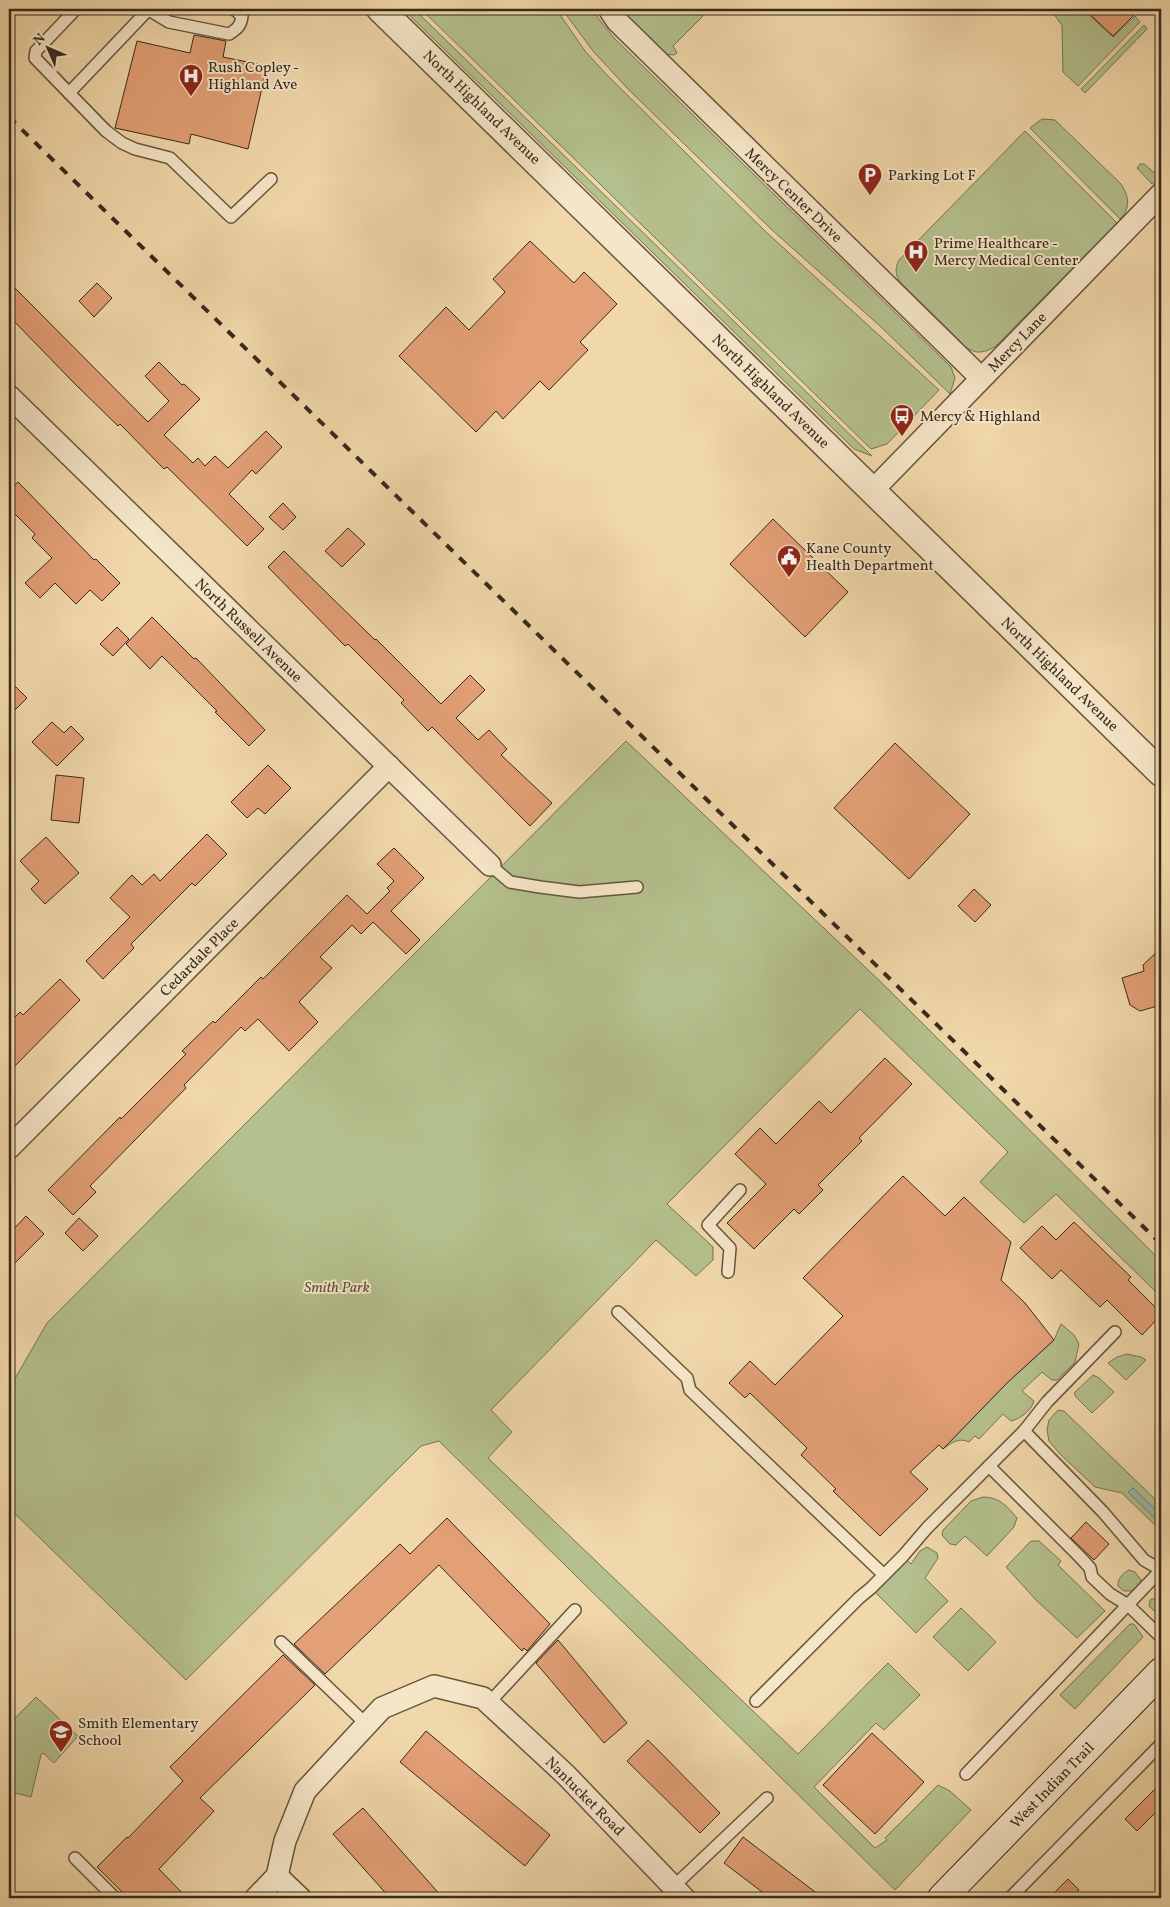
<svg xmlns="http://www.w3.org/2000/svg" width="1170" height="1907" font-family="Vollkorn,serif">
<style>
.green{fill:#b4c08d;stroke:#767455}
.water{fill:#9bb9ab;stroke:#737f72}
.building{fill:#e39f75;stroke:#37291d}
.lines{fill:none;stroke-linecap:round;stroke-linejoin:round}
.service-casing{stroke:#665540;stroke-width:14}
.minor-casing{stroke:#665540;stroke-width:24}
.tertiary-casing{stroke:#665540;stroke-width:29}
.secondary-casing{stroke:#37291d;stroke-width:30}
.service{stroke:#f6e6c8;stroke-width:11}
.minor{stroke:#f6e6c8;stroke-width:21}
.tertiary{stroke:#f6e6c8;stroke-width:26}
.secondary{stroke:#f6e6c8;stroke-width:28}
.rail{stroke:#37291d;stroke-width:4;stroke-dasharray:9 9;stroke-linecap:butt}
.labels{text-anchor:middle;stroke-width:4;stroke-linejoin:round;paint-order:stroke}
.poi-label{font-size:15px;fill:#37291d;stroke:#f6e6c8;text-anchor:start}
.street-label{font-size:15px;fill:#37291d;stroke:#f6e6c8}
.park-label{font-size:15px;font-style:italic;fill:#564f39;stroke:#f6e6c8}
</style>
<rect width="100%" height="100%" fill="#f1d8aa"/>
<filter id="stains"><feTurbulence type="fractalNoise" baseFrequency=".004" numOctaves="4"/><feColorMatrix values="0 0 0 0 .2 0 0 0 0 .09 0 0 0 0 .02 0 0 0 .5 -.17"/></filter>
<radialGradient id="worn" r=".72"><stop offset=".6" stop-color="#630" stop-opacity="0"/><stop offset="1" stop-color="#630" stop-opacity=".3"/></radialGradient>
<!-- green -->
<g class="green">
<path d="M403,9H414L872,456L854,449Z"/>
<path d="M421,9H556L585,51L607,75L765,231L939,390L887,444L871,449Z"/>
<path d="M562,9H591L613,37L951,367L955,378L950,394L880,326L772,230L628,89L593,51Z"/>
<path d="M621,9H710L673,46L677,53L674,55L664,54L629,20Z"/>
<path d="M1050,9H1083L1113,37L1135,16L1140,22L1078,86L1063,72L1062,25Z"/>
<path d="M1144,25L1147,29L1085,93L1081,89Z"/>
<path d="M1042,119L1055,120L1121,184C1129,196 1131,208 1120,219L1030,128Z"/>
<path d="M1025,131L1117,223L996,346C985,353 975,355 965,346L900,282C895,274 895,268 899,260Z"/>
<path d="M1140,164H1144L1156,174L1161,169V178L1152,184L1137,168Z"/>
<path d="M626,741L884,985L1161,1261V1297L1056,1194L1024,1223L980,1182L1008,1152L860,1009L667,1204L713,1247V1260L696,1276L656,1240L491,1410L512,1432L488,1458L798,1754L888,1663L920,1695L884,1730L876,1723L814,1787L875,1848L887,1840L885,1838L938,1785L950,1791L971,1810L895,1890L439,1441L421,1446L186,1680L9,1508V1389L47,1323Z"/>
<path d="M1061,1324L1074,1335L1079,1344L1075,1362L1057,1380H1052L1042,1372L1022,1391L1034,1401C1032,1410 1020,1419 1011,1421L1003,1414L979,1439L975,1436L969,1442C959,1437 951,1443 943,1449L1007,1383L1054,1340Z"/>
<path d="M1127,1354L1141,1357L1146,1360L1126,1380L1108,1363L1117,1357Z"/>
<path d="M1093,1375L1099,1378L1114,1392L1092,1413L1076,1397L1074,1393Z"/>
<path d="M1058,1410L1064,1411L1161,1505V1531L1122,1493L1095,1487L1060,1454L1049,1441L1047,1430L1049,1420Z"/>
<path d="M983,1497C999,1497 1007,1506 1017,1518L1014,1527L987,1556L965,1536L956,1545L950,1544L942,1535L943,1530L971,1501Z"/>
<path d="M1031,1541H1039L1061,1561L1058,1565L1105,1611L1077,1638L1037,1601L1006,1567Z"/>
<path d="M927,1547L937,1553L938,1558L925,1578L948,1601L916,1633L871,1588L903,1556L911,1564L920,1551Z"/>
<path d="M1129,1570L1135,1572L1141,1580L1140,1585L1132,1591H1124L1118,1586C1118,1578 1122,1574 1129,1570Z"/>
<path d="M1161,1596V1617L1149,1606L1150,1600Z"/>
<path d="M961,1608L996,1642L968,1671L933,1637Z"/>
<path d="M1130,1624H1134L1143,1637L1075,1709L1060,1695Z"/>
<path d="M36,1697L78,1736L54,1763L43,1753L41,1755L31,1797L11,1792L9,1794V1724Z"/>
</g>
<!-- water -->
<path class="water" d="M1133,1488L1161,1515V1524L1128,1492Z"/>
<!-- building -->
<g class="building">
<path d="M1084,9H1140L1113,36Z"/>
<path d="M194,35L226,41L223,57L267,66L248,149L191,134L189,144L115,128L137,41L190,53Z"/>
<path d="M530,241L574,283L584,272L617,304L580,342L588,350L549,390L540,381L503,419L496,411L476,432L399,356L446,307L469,330L505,292L493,279Z"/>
<path d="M9,282L148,422L169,401L145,376L159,362L182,385L184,384L200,399L164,435L193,463L198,458L205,466L215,456L228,468L266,431L282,447L256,474L252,470L229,494L264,529L247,546L167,467L164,469L120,424L118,426L73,382L9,316Z"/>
<path d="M97,283L112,298L94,317L79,301Z"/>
<path d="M18,482L94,560L96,559L120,583L102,601L90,590L76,604L55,583L40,598L25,583L52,558L32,538L35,534L9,508V491Z"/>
<path d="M283,503L296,517L283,530L269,517Z"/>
<path d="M773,519L848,592L805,637L730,564Z"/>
<path d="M348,528L365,544L342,567L325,551Z"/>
<path d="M284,551L375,640L376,639L441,704L470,675L485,690L456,718L478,740L489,730L507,749L501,755L552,803L530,826L432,727L428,731L401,703L404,700L348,644L345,646L268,567Z"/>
<path d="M152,617L194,659L196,658L265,730L249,746L215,712L217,711L162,656L150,669L126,644Z"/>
<path d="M117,627L129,639L113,656L100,644Z"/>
<path d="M9,680L27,698L9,716Z"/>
<path d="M52,722L64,733L71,726L84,739L57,766L32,742Z"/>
<path d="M895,743L970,814L909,879L834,808Z"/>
<path d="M268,765L291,788L265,814L258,808L247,818L231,802Z"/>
<path d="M56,775L84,778L79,823L51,820Z"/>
<path d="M207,834L227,854L195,886L192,883L131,944L134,948L103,979L86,961L130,917L110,898L132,875L142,885L154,874L160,881Z"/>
<path d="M46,837L79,873L45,904L31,889L39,881L20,861Z"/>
<path d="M394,848L424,878L391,911L420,940L406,954L373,922L361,934L352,925L320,957L332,968L299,1002L318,1022L289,1051L258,1019L245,1031L241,1027L184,1085L186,1088L90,1186L96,1192L73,1215L48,1190L120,1117L121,1119L186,1054L182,1051L213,1021L215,1023L261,977L263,979L347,895L367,914L390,891L387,888L394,881L377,864Z"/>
<path d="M974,889L991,905L975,922L958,906Z"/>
<path d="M1161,948V1005L1140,1011L1130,1005L1122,978L1144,971L1143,965Z"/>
<path d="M60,979L80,1000L9,1072V1023L20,1012L23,1015Z"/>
<path d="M885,1058L912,1084L859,1138L862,1141L818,1185L823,1190L799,1214L794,1209L754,1249L727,1223L766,1184L735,1154L760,1128L776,1144L819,1101L831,1113Z"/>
<path d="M903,1176L945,1216L964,1197L1011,1242L1001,1280L1025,1303L1054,1340L1007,1383L943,1449L939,1445L910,1472L928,1489L880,1536L833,1491L836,1489L801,1455L807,1448L750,1393L745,1398L729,1383L750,1361L775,1385L843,1316L803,1278Z"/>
<path d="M26,1216L44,1234L9,1269V1234Z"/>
<path d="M79,1218L98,1236L83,1251L65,1233Z"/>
<path d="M1074,1222L1131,1277L1128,1280L1161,1313V1315L1142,1335L1107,1300L1100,1307L1061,1270L1052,1279L1020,1248L1042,1226L1056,1240Z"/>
<path d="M447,1518L550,1624L527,1651L524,1648L522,1651L439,1565L325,1674L294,1644L400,1544L410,1554Z"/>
<path d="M1086,1522L1109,1544L1094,1560L1071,1538Z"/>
<path d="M558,1640L627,1723L604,1743L536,1663Z"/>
<path d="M283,1655L315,1685L200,1798L214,1811L159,1869L187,1898H128L97,1867L127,1837L128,1838L183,1781L170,1767Z"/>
<path d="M426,1731L550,1835L525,1866L400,1762Z"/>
<path d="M872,1733L924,1782L875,1834L823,1785Z"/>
<path d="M648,1740L720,1813L700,1833L627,1761Z"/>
<path d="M1161,1783V1807L1137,1831L1125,1819Z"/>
<path d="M363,1808L443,1898H390L333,1834Z"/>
<path d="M743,1837L823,1898H770L724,1863Z"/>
<path d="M1068,1879L1079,1890L1071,1898H1049Z"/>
</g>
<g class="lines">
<defs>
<g id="service">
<path d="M149,9L69,93L106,131L122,143L135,149L170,158L231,217L271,179"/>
<path d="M149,10L169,22L229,34C237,29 241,26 242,16L234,9"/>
<path d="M69,93L35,58L36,51L76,9"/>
<path d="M490,865L510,882L540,887L579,892L637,887"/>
<path d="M728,1272L730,1248L708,1225L740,1190"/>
<path d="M618,1312L687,1378L690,1390L884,1575"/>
<path d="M1024,1431L1103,1512L1144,1560L1161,1570"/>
<path d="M989,1466L1080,1557L1090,1568L1092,1577L1110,1594L1128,1605L1161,1637"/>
<path d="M281,1642L367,1725"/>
<path d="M756,1701L859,1598L871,1588L903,1556L927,1528L1024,1431L1047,1402L1115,1332"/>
<path d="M488,1704L575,1610"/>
<path d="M966,1774L1161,1570"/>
<path d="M75,1858L115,1898"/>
<path d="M673,1887L767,1798"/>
<path d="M1010,1898L1161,1744"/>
</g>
<g id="minor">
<path d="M609,9L617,21L981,378"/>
<path d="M9,396L490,865"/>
<path d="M873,490L1161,194"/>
<path d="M9,1148L389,766"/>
<path d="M277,1876L300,1898"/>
<path d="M256,1898L277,1876L285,1841L305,1791L382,1708L434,1686L483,1698L566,1775L684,1898"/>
</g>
<path id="tertiary" d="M380,9L1161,773"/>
<path id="secondary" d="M942,1898L1161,1672"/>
</defs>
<!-- service casing -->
<use href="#service" class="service-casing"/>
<!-- minor casing -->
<use href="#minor" class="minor-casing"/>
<!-- tertiary casing -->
<use href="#tertiary" class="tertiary-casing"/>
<!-- secondary casing -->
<use href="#secondary" class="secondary-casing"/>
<!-- service -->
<use href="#service" class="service"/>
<!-- minor -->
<use href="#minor" class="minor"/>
<!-- tertiary -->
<use href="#tertiary" class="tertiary"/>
<!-- secondary -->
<use href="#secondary" class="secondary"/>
<!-- rail -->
<path class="rail" d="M9,117L1161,1244"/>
</g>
<!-- icons -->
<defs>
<symbol id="hospital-pin" viewBox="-11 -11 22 30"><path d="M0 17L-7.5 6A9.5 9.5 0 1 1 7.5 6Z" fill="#8f2418" stroke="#f6e6c8"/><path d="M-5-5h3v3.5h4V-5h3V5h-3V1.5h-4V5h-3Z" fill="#fff"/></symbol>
<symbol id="parking-pin" viewBox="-11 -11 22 30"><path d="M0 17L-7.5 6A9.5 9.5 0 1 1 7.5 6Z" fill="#8f2418" stroke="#f6e6c8"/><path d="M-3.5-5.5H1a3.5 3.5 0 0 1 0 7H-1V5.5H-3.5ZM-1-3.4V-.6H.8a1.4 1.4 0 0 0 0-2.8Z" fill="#fff"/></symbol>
<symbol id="bus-pin" viewBox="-11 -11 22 30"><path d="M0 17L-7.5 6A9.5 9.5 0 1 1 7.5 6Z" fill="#8f2418" stroke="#f6e6c8"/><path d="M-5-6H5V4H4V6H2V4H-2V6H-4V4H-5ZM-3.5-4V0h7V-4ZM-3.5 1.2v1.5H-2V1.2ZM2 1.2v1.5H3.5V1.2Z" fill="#fff"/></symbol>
<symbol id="civic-pin" viewBox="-11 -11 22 30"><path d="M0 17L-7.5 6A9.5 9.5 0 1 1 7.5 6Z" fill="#8f2418" stroke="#f6e6c8"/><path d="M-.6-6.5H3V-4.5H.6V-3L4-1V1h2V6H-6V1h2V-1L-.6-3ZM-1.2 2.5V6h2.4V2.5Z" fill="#fff"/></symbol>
<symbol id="school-pin" viewBox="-11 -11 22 30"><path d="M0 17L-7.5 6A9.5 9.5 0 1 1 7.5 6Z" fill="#8f2418" stroke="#f6e6c8"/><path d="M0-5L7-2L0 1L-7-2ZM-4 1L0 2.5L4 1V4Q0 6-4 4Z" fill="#fff"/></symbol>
</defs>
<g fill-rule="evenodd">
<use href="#hospital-pin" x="177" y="62" width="28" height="38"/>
<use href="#parking-pin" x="856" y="161" width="28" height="38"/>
<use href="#hospital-pin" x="902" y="238" width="28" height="38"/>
<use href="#bus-pin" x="888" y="402" width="28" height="38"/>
<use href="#civic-pin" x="775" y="543" width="28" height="38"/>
<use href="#school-pin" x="47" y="1718" width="28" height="38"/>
</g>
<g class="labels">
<!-- poi labels -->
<g class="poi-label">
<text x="208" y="72">Rush Copley -<tspan x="208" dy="17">Highland Ave</tspan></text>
<text x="888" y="180">Parking Lot F</text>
<text x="934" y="248">Prime Healthcare -<tspan x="934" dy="17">Mercy Medical Center</tspan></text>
<text x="920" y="421">Mercy &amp; Highland</text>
<text x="806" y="553">Kane County<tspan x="806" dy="17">Health Department</tspan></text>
<text x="78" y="1728">Smith Elementary<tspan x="78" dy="17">School</tspan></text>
</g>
<!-- street labels -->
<g class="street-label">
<text transform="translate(482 107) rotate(44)" y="5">North Highland Avenue</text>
<text transform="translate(794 195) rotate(44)" y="5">Mercy Center Drive</text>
<text transform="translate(1017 342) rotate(-46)" y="5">Mercy Lane</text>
<text transform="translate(771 391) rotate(44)" y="5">North Highland Avenue</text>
<text transform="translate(249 630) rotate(44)" y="5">North Russell Avenue</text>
<text transform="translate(1060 674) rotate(44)" y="5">North Highland Avenue</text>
<text transform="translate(199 957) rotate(-45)" y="5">Cedardale Place</text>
<text transform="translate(1052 1785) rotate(-46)" y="5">West Indian Trail</text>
<text transform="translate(585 1796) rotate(45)" y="5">Nantucket Road</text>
</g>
<!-- park labels -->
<g class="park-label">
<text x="337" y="1292">Smith Park</text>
</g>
</g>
<!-- margin -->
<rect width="1170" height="1907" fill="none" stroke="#f1d8aa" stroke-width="30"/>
<rect x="10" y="10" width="1150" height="1887" fill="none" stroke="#37291d" stroke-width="2.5"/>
<rect x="15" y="15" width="1140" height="1877" fill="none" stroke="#37291d"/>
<!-- north arrow -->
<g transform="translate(48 48) rotate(315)" stroke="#f6e6c8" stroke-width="4" paint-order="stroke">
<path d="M0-4L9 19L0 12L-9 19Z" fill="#37291d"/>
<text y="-8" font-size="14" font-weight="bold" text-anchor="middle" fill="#37291d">N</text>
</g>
<rect width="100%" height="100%" filter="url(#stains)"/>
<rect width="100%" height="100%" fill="url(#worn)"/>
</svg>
